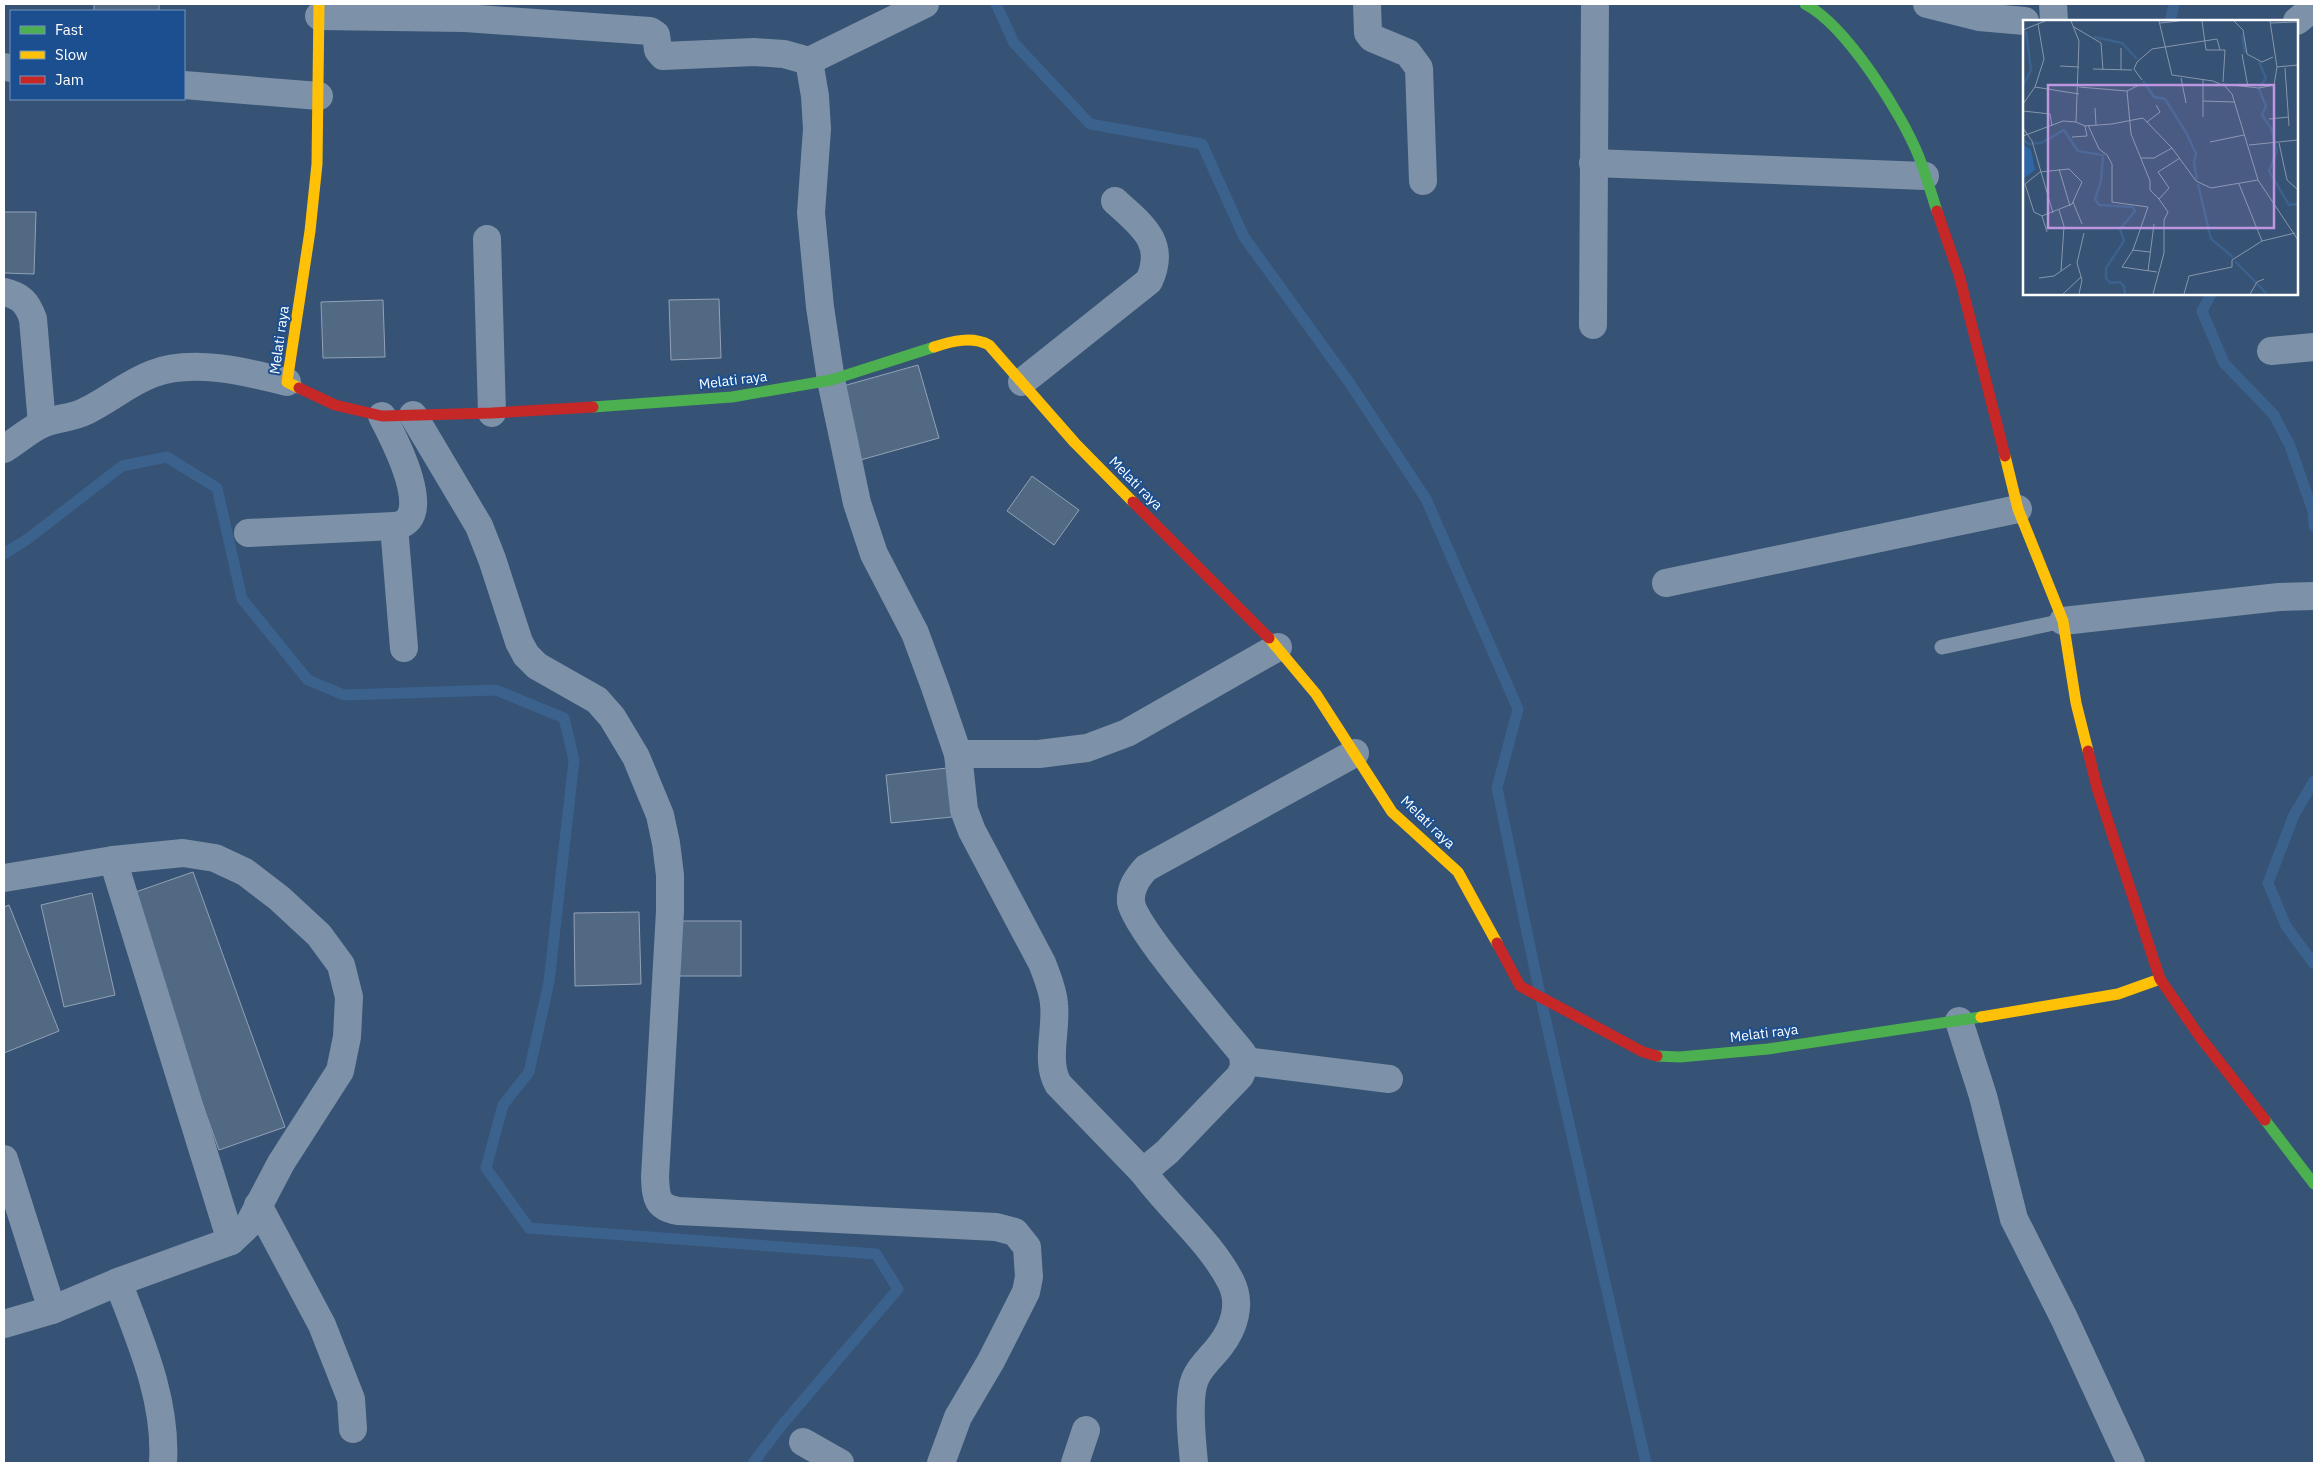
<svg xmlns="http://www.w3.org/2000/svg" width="2318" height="1467" font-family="'IBM Plex Sans',sans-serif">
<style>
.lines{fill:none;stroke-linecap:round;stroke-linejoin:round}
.stream{stroke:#3b618d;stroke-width:11}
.building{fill:#526984;stroke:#92a2b6}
.lane{stroke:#7d92a8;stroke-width:15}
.street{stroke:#7d92a8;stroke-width:28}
.fast{stroke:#4caf50;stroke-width:11}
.slow{stroke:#ffc107;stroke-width:11}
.jam{stroke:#c62828;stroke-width:11}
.labels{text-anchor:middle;stroke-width:4;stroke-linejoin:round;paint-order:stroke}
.street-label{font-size:14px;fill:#fff;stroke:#1b4f8f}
.inset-river{fill:none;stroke:#3b618d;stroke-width:2.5}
.inset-road{fill:none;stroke:#8697ac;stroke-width:1}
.view{fill:#bd96df;fill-opacity:0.15;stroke:#bd96df;stroke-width:2.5}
.inset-edge{fill:none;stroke:#fff;stroke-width:2.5}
</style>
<rect width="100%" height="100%" fill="#365274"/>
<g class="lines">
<!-- stream -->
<g class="stream">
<path d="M996,4L1014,43L1090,124L1202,144L1244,237L1351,385L1426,499L1518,709L1497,788L1542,1004L1646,1463"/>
<path d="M2170,21L2174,4"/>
<path d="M2211,294L2202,311L2224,363L2274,415L2290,446L2313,511L2314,526"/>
<path d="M4,554L29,538L122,466L167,457L217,488L242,599L308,680L344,695L496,690L564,718L574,760L549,982L529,1072L503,1105L486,1168L529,1228L876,1254L898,1289L782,1425L753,1463"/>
<path d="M2314,781L2294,815L2268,883L2286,926L2314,964"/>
</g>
</g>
<!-- building -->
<g class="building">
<rect x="94" y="4" width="65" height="7"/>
<path d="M4,212H36L34,274L4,273Z"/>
<path d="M719,299L721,358L671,360L669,300Z"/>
<path d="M383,300L385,357L323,358L321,302Z"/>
<path d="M918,365L939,438L857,461L836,388Z"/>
<path d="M1032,476L1079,510L1054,545L1007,511Z"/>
<path d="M947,768L952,817L891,823L886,775Z"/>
<path d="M193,872L285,1127L219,1150L127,895Z"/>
<path d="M92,893L115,995L64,1007L41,905Z"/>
<path d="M9,905L59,1031L4,1053V907Z"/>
<path d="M639,912L641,984L575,986L574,913Z"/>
<rect x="673" y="921" width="68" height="55"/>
</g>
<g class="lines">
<!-- lane -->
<path class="lane" d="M1942,647L2063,621"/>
<!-- street -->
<g class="street">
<path d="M1367,4L1368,33L1372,38L1408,53L1419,68L1423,181"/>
<path d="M1927,4L1979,17L2025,21"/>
<path d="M2053,4L2054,21"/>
<path d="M319,16L465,18L650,31L656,35L658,50L663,56L754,52L784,54L809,61L925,4"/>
<path d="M2297,21L2314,7"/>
<path d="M809,61L815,96L817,129L811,213L820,307L831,380L857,503L874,554L915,633L935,687L958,754L964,810L972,831L1042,963C1047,976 1053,990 1054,1004C1057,1030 1045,1061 1058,1084L1143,1172"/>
<path d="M4,67L11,68"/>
<path d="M184,85L319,96"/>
<path d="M1593,163L1925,176"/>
<path d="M487,239L492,413"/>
<path d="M4,292C21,296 27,302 33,319L42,424"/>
<path d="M1593,325L1595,4"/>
<path d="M2271,351L2314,347"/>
<path d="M1022,382L1149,281C1167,242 1141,225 1115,201"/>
<path d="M413,415L479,526L492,559L519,642L526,655L537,666L597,700L612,717L636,757L660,815L666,843L670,875V911L655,1177C656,1197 656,1207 678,1211L996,1227L1015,1232L1027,1247L1029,1277L1026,1292L991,1361L958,1417L941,1463"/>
<path d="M4,449C17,441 29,430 42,424C56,418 73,418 86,411C109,400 128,383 152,374C192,358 247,372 287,382"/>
<path d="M394,526L404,648"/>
<path d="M248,533L394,526C439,522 392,435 382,416"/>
<path d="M1666,583L2018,509"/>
<path d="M2063,621L2279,597L2314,596"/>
<path d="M958,754H1039L1087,748L1127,733L1278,647"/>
<path d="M113,860L231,1241"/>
<path d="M4,878L113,860L183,853L215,858L245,872L279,898L319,935L341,965L349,997L347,1037L340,1071L281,1163L249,1224L231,1241L118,1282L52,1310L4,1324"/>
<path d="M1959,1021L1983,1096L2014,1219L2064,1318L2131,1463"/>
<path d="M1244,1061L1389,1079"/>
<path d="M4,1159L52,1310"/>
<path d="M258,1205L322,1325L351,1399L353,1429"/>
<path d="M118,1282C140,1340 167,1400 163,1463"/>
<path d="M803,1442L840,1463"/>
<path d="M1075,1463L1086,1430"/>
<path d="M1194,1463C1192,1442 1187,1398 1195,1379C1200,1366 1211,1358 1220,1346C1234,1328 1242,1304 1231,1282C1210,1241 1171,1210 1143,1172L1167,1152L1240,1076L1244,1067L1243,1054C1222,1028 1134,927 1131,902C1130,888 1137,878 1146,868L1355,753"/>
</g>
<!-- fast -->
<g class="fast">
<path d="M1805,4C1846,25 1902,114 1919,157C1926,175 1931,193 1937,211"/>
<path d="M593,407L732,397L831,380L934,347"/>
<path d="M1657,1056L1680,1057L1768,1049L1981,1017"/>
<path d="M2265,1120L2314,1184"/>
</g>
<!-- slow -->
<g class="slow">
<path d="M934,347C952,341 972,336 989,345L1075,443L1133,502"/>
<path d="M299,388L287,382L310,231L317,164L319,4"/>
<path d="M2005,456L2018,509L2063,621L2076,703L2088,751"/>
<path d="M1269,638L1316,694L1392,812L1458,872L1497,943"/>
<path d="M1981,1017L2118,994L2160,979"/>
</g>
<!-- jam -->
<g class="jam">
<path d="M1937,211L1959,275L2005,456"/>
<path d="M299,388L335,405L382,416L492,413L593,407"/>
<path d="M1133,502L1269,638"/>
<path d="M2088,751L2097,788L2160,979L2200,1037L2265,1120"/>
<path d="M1497,943L1520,986L1643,1052L1657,1056"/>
</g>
</g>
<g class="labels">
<!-- street labels -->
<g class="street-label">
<text transform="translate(279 340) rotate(-82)" y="5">Melati raya</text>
<text transform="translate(733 380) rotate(-7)" y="5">Melati raya</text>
<text transform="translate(1136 483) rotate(45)" y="5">Melati raya</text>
<text transform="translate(1428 822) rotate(44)" y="5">Melati raya</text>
<text transform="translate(1764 1033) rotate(-7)" y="5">Melati raya</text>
</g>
</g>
<!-- overview -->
<g transform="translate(2023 20)">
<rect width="275" height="275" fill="#365274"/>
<path d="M0,124L8,130L12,150L0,159Z" fill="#2f66a5"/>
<path class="inset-river" d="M219,15L222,33M71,17L99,23L114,39M236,42L243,58L236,69L243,86L239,95L248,108L254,131L246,151L266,185L275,184M120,61L131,77L142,79L164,114L173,134L171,142L174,160M0,66L8,50L3,11M0,120L6,124L18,123L41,110L55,131L80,135L78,161L72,179L76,185L110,187L112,191L97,209L101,221L83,248V258L87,263L97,262L101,266L102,274M175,164L188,219L210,237M212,241L244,274"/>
<path class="inset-road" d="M48,1L56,21L53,102L62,106L89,104L120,98L149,128L173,161L188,168L235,160M136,1L149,55L190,61L202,66L209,74L235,160L275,220M179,1L183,30H202L200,62M211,1L220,10L224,34L239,42L250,37M137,3L156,1M247,3L275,2M51,7L78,23L80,50M0,10L22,1M98,28V50M219,34L225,67M37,46L56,47M254,47L275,45M262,48L266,106M70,49L109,50M158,58L163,83M119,60L111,49L114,42L129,29L194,19L197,30M199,64L236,68L251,65L254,47L247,1M12,67L56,74M56,67L104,71L116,65M104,71L108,114L127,161V170L136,179M180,81L212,82M0,84L12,67L21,39L15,4M72,88L73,105M0,91L27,94L29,106M180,97V60M246,99L266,97M124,102L137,92L133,85M65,105L76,129L84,135L89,144V182L125,187L110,230L99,247L134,252M0,108L9,121L30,193M0,116L40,101L53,102M49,117L64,116L62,106M187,122L221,115M256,123L264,160L275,170M226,125L275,120M118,138H131L149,128M36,149L47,186M46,149L59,162L49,184L19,196L11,192L2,164L17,152ZM216,164L239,221M50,182L59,204M36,190L41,206L38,251M19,196L24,212M109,230L127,232M125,251L131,204M16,258L31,256L48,244M40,274L58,257M56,274L59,260L54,243L61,213M130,274L141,233V200L145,192L136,179L146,168L135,152L157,138M161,274L166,256L209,247V240L239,221L272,213M227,274L234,262L241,259"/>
<path class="view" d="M25,65H251V208H25Z"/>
<rect width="275" height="275" class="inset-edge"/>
</g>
<!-- border -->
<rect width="2318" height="1467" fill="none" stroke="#ffffff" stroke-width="10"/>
<!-- legend -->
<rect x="10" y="10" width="175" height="90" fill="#1b4f8f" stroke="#7695bc"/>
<rect x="20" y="26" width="25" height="8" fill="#4caf50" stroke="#7695bc"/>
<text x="55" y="35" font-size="15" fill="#ffffff">Fast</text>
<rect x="20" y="51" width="25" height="8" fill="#ffc107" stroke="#7695bc"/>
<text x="55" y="60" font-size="15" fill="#ffffff">Slow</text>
<rect x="20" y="76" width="25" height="8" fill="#c62828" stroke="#7695bc"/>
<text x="55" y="85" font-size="15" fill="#ffffff">Jam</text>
</svg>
